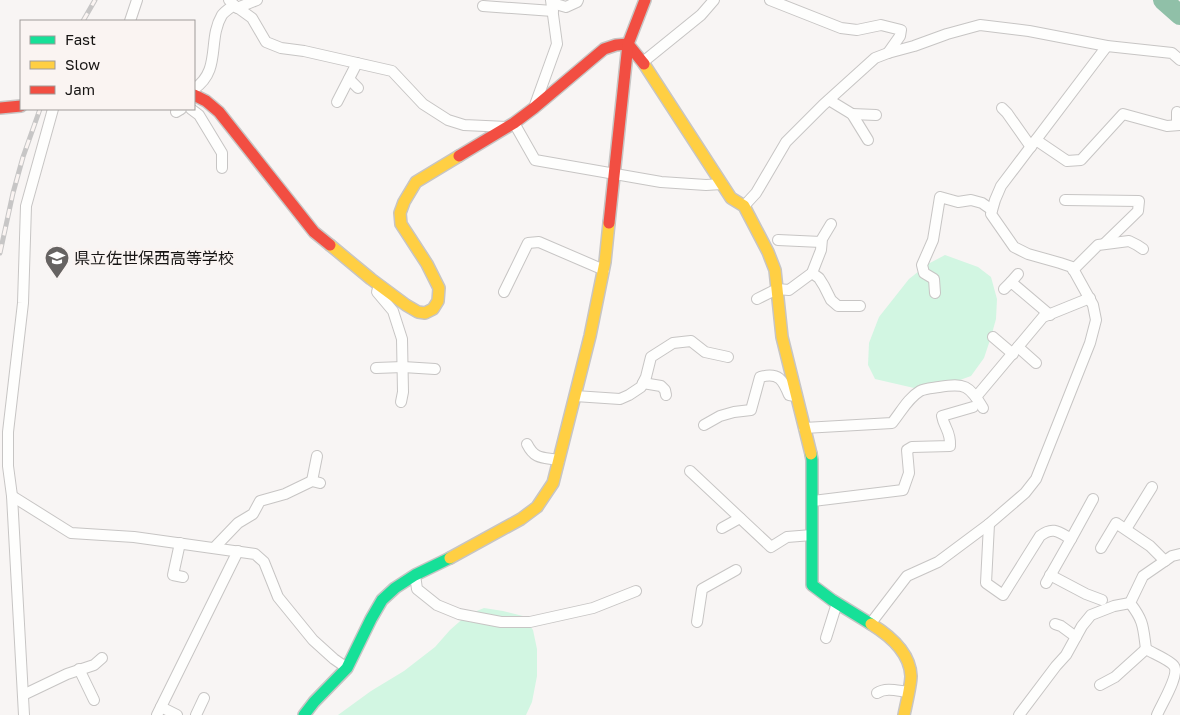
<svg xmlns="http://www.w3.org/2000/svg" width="1180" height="715" font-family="'Golos Text','Noto Sans JP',sans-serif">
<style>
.green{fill:#d2f6e2}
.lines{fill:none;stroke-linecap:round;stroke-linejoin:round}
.river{stroke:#90c0a8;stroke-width:20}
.street-casing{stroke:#c7c5c4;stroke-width:12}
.fast-casing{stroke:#c7c5c4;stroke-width:14}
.slow-casing{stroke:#c7c5c4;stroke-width:14}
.jam-casing{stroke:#c7c5c4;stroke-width:14}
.street{stroke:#fefefd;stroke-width:10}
.fast{stroke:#16e098;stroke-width:11}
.slow{stroke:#ffcf43;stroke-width:11}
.jam{stroke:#f24e42;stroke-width:11}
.rail-casing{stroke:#c7c6c6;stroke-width:5}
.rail{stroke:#faf4f2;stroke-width:3;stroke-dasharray:9;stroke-linecap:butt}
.labels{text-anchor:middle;stroke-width:5;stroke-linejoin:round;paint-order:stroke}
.poi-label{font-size:16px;fill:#171514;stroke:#faf4f2;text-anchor:start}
</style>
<rect width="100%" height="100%" fill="#f8f5f4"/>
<!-- green -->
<g class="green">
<path d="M945,255L978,267L991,277L997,299L996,319L991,337L984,358L971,376L935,389L914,388L875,379L868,365L869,343L879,317L909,279L928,264Z"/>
<path d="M484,608L503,611L523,616L533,630L537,649V676L532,702L526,715H338L371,691L404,671L435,647L450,630L467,615Z"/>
</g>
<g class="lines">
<!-- river -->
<path class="river" d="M1163,0L1180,15"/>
<defs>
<g id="street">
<path d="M229,0L234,5L252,18L266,42L281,48L304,51L392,71L423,104L448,120L464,125L507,127"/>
<path d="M770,0L841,28L857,30L881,25L901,30L900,36L888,53"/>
<path d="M552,3L566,7L577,2L578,0"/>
<path d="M483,6L553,11"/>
<path d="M237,8L257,0"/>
<path d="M130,21L137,0"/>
<path d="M643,62L701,15L714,0"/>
<path d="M349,79L358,88"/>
<path d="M194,89C222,70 207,40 222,15C225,11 230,8 234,5"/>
<path d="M829,100L852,114L868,140"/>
<path d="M337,102L357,63"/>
<path d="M535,105L557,44L551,0"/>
<path d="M1002,108L1007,113L1031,147"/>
<path d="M191,109L199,115L222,153V168"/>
<path d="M176,112L181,109"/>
<path d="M1177,112V125"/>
<path d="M852,114L876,115"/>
<path d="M514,123L535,160L661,182L706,185L722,184"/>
<path d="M1036,140L1067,161L1081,160L1123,114L1167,126L1180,125"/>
<path d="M1065,200L1139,201L1138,211L1104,244"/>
<path d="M744,206L756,193L786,142L823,105L875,58L888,53L914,46L947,34L980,25L1029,31L1107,46L1172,53L1180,60"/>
<path d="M778,240L821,242"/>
<path d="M1073,270L1098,245L1129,241L1137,245L1143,249"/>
<path d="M812,273L819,278L824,286L831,300L838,306H860"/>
<path d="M1011,282L1018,274"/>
<path d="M379,285L377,292L393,311L402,339L403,392L401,402"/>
<path d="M1004,289L1011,282L1050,315"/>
<path d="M504,292L528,243L539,242L604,270"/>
<path d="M935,293L934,279L924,273L922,265L933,240L940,197L958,202L971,200L982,203L992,210"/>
<path d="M757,299L777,289L789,290L812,273L821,250L822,239L831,224"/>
<path d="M993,337L1013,354"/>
<path d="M1018,347L1036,363"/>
<path d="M376,368L403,367L435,369"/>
<path d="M643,383L661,386L665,390L666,395"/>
<path d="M575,396L620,399L629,395L641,387L646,377L651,357L673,343L691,341L705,352L728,357"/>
<path d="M976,397L1043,317L1090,298"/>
<path d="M704,425L720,416L734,412L751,410L760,377C779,372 783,380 789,395L795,396"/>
<path d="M804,428L892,423C901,412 908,398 920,391C925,388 933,388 939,387C965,383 969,385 983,408"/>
<path d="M527,444C535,460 543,457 559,460"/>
<path d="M690,471L771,547L787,537L812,535"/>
<path d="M312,481L317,456"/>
<path d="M12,496L71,533L134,537L255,554L264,562L278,597L313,640L334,659L347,668"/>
<path d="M813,501L903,490L909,473L907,450L912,447L950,446C951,431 944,428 942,416L973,407"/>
<path d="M989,524L986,583L1003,595L1040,536C1053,526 1059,532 1071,539L1046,583"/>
<path d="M722,528L740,518"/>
<path d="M1126,529L1152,487"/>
<path d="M1071,539L1093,499"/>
<path d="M180,543L173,575L183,577"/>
<path d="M214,548L238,523L253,514L260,501L285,494L312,481L320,483"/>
<path d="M1101,548L1116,523L1150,546L1165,561"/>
<path d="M415,575L417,589L437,605L459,614L501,622H530L593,608L636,591"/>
<path d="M1050,575L1086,594L1102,600"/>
<path d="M697,622L702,589L736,570"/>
<path d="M871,623L907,576L938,562L989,524L1025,493L1036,479L1090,343L1096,320L1093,305L1072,267L1060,263L1028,254L1014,247L991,214L995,200L1001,186L1107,46"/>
<path d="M1055,624L1061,626L1076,637"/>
<path d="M826,638L837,603"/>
<path d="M1146,649C1143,627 1144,621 1130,603L1143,576L1172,556L1180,554"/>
<path d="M79,669L94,700"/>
<path d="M1100,685L1115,677L1146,649C1152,653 1170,660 1174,666C1180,675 1161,705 1157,715"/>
<path d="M877,693C886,687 898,691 908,692"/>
<path d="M23,695L67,674L94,665L102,658"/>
<path d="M161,707L177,715"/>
<path d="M24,715L12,496L8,466V432L23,303L26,206L53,109"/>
<path d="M157,715L238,551"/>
<path d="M196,715L204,698"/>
<path d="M1019,715L1056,666L1066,655L1082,626L1091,615L1114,606L1130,603"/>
</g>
<g id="fast">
<path d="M811,454L812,460V585L832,600L871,624"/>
<path d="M304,715L314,702L347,668L371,619L382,600L395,588L415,575L450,558"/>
</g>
<g id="slow">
<path d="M644,64L731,198L744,206L768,252L775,270L782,337L811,454"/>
<path d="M330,245L371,279L406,305L418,312L425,313L433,309L438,301L439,288L427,264L401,224L400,213L404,202L416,182L459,156"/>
<path d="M450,558L521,519L537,507L553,483L590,336L605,262L609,223"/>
<path d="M871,624C889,635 910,652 911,676C911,685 906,705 904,715"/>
</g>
<g id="jam">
<path d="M194,95L206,101L219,112L314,232L330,245"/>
<path d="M0,108L21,106"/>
<path d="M459,156L514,123L534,108L604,49L616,45L628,44L644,64"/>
<path d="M609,223L628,44L645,0"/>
</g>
</defs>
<!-- street casing -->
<use href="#street" class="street-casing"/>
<!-- fast casing -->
<use href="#fast" class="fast-casing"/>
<!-- slow casing -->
<use href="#slow" class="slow-casing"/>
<!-- jam casing -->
<use href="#jam" class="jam-casing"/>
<!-- street -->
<use href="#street" class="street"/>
<!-- fast -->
<use href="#fast" class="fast"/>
<!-- slow -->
<use href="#slow" class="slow"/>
<!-- jam -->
<use href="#jam" class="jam"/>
<defs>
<g id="rail">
<path d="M83,21L95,0"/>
<path d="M0,253L13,193L23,157L40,109"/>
</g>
</defs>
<!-- rail casing -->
<use href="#rail" class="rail-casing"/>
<!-- rail -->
<use href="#rail" class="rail"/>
</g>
<!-- icons -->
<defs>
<symbol id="school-pin" viewBox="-11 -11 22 30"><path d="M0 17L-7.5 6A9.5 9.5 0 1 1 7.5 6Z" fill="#666362" stroke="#faf4f2"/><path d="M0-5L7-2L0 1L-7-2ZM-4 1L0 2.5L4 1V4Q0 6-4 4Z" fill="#fff"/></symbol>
</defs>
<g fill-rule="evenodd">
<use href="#school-pin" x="43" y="244" width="28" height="38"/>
</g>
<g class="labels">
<!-- poi labels -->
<g class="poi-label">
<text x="74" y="264">県立佐世保西高等学校</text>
</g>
</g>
<!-- legend -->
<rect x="20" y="20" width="175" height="90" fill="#faf4f2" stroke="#9f9b99"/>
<rect x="30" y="36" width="25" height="8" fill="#16e098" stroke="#9f9b99"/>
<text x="65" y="45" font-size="15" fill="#171514">Fast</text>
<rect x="30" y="61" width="25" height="8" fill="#ffcf43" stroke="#9f9b99"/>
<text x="65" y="70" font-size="15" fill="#171514">Slow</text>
<rect x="30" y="86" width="25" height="8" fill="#f24e42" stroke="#9f9b99"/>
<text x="65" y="95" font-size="15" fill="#171514">Jam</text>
</svg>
